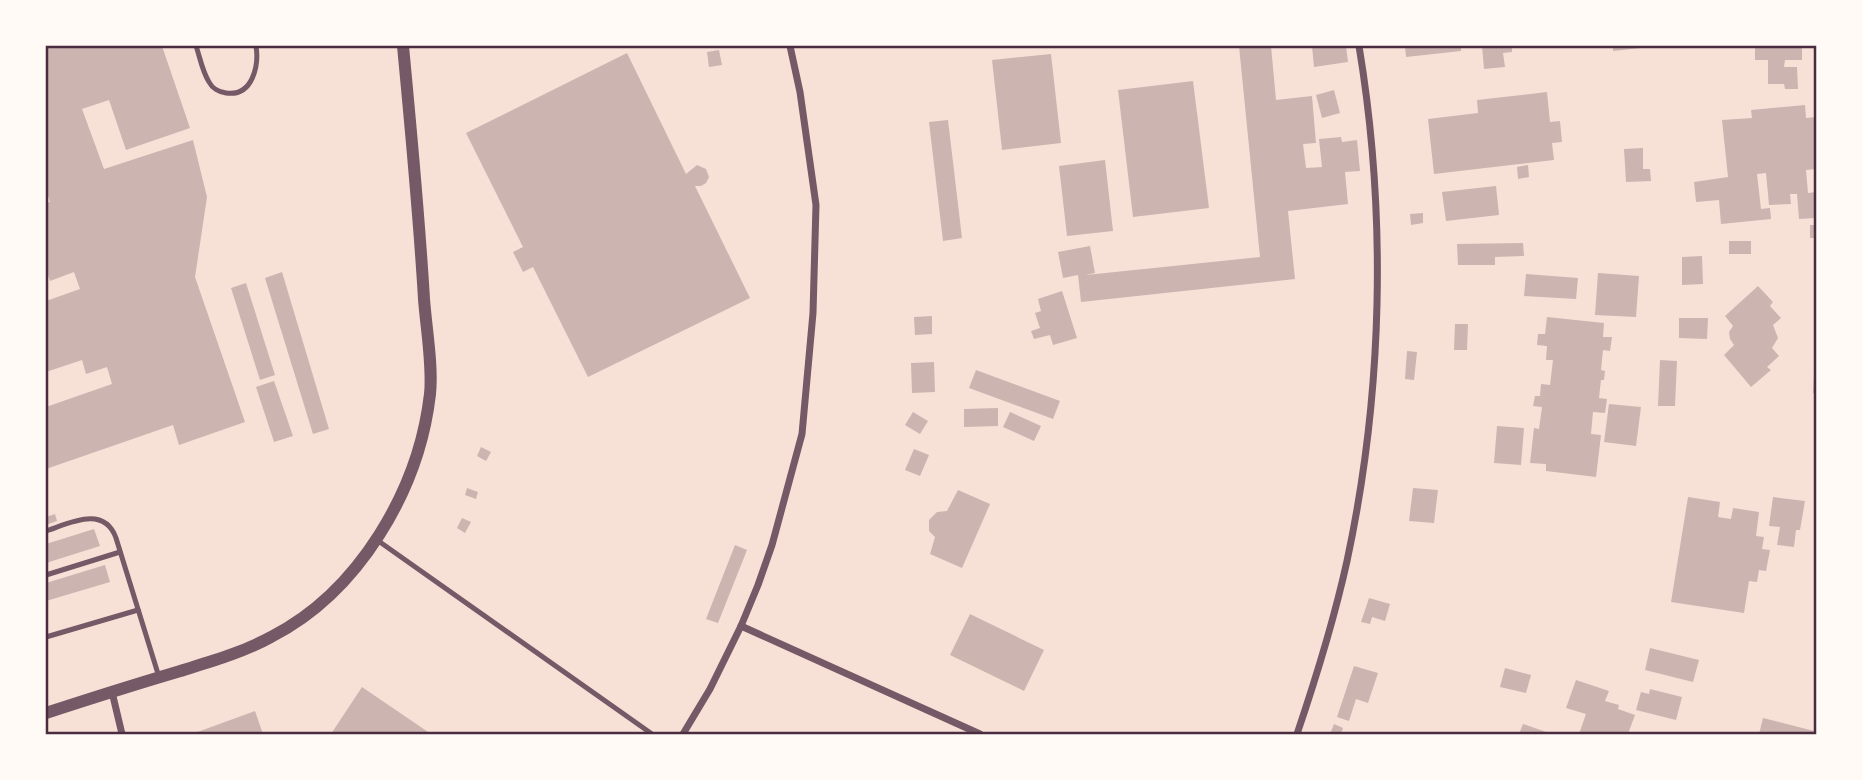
<svg xmlns="http://www.w3.org/2000/svg" width="1862" height="780" font-family="Mulish,sans-serif">
<style>
.building{fill:#ccb4b1}
.lines{fill:none;stroke-linecap:round;stroke-linejoin:round}
.service{stroke:#755966;stroke-width:5}
.minor{stroke:#755966;stroke-width:7}
.tertiary{stroke:#755966;stroke-width:12}
.neatline{fill:none;stroke:#4a2c40;stroke-width:2.5}
</style>
<rect width="100%" height="100%" fill="#f7e1d7"/>
<!-- building -->
<g class="building">
<path d="M46,46H162L190,128L126,150L109,100L82,109L104,169L193,140L207,197L195,277L245,422L179,445L173,425L46,469V407L112,384L107,367L86,374L82,360L46,372V301L80,289L74,272L50,281L46,269V203L50,202L46,189Z"/>
<path d="M1239,46H1271L1276,100L1312,96L1316,143L1303,144L1306,168L1322,167L1319,139L1341,137L1342,142L1357,140L1360,171L1345,172L1348,204L1288,211L1295,279L1081,302L1078,275L1063,278L1058,252L1090,246L1095,273L1086,275L1260,257Z"/>
<path d="M1312,46H1346L1348,62L1314,67Z"/>
<path d="M1405,46H1461V51L1406,57Z"/>
<path d="M1482,46H1512V52L1503,53L1505,67L1484,69Z"/>
<path d="M1613,46H1649L1650,47L1613,51Z"/>
<path d="M1755,46H1802V60H1785L1784,67H1797L1798,89H1785L1784,84H1768V60H1755Z"/>
<path d="M719,50L722,65L709,67L707,52Z"/>
<path d="M627,53L686,174L697,165L706,169L709,177L706,183L701,186H695L750,298L588,377L533,267L523,272L513,252L523,247L466,133Z"/>
<path d="M1051,54L1061,143L1002,150L992,60Z"/>
<path d="M1193,81L1209,208L1133,217L1118,90Z"/>
<path d="M1334,90L1340,113L1322,118L1316,95Z"/>
<path d="M1547,92L1550,122L1560,121L1562,142L1552,143L1554,160L1434,174L1428,119L1478,113L1477,100Z"/>
<path d="M1805,105L1806,118L1816,117V169L1806,170L1808,193L1816,192V218L1799,219L1797,194H1790L1791,204L1769,205L1766,173L1757,174L1761,209L1770,208L1771,219L1721,224L1719,200L1696,202L1694,182L1728,177L1722,120L1752,118L1751,110Z"/>
<path d="M948,120L962,238L943,241L929,122Z"/>
<path d="M1643,148V169H1650L1651,181L1626,182L1624,149Z"/>
<path d="M1105,160L1113,231L1067,236L1059,166Z"/>
<path d="M1528,165L1529,177L1518,179L1517,167Z"/>
<path d="M1496,186L1499,215L1446,221L1442,192Z"/>
<path d="M1423,213V223L1411,225L1410,214Z"/>
<rect x="1810" y="225" width="6" height="13"/>
<rect x="1729" y="241" width="22" height="13"/>
<path d="M1523,243L1524,256L1495,257V265H1458L1457,244Z"/>
<path d="M1702,256L1703,284L1682,285V257Z"/>
<path d="M282,272L329,429L313,434L265,278Z"/>
<path d="M1598,273L1639,276L1636,317L1595,315Z"/>
<path d="M1526,274L1578,278L1576,299L1524,296Z"/>
<path d="M246,283L275,375L260,380L231,288Z"/>
<path d="M1758,286L1773,302L1770,306L1781,318L1773,325L1778,338L1772,348L1779,356L1767,367L1771,370L1751,387L1724,355L1734,345L1730,339L1729,332L1733,326L1725,316Z"/>
<path d="M1062,291L1077,338L1053,345L1050,335L1034,339L1031,331L1040,328L1035,313L1041,311L1038,299Z"/>
<path d="M932,316V334L915,335L914,317Z"/>
<path d="M1547,317L1604,323L1603,337H1612L1610,351L1603,350L1601,370L1605,371L1604,380H1601L1599,398L1607,399L1605,413L1593,412L1591,434L1601,435L1596,477L1546,471V464L1530,463L1534,428L1539,429L1542,407L1533,406L1535,396H1540L1541,384L1550,385L1553,360H1546L1547,346L1537,345L1538,334H1545Z"/>
<path d="M1679,318H1708L1707,339L1679,338Z"/>
<path d="M1455,324H1468L1467,350H1454Z"/>
<path d="M1407,351L1417,352L1414,380L1405,379Z"/>
<path d="M1660,360L1677,361L1675,406H1658Z"/>
<path d="M934,362L935,392L912,393L911,363Z"/>
<path d="M976,370L1060,401L1053,419L969,388Z"/>
<path d="M1814,374H1816V394L1813,393Z"/>
<path d="M274,381L293,436L274,442L256,387Z"/>
<path d="M1609,404L1641,407L1636,446L1604,442Z"/>
<path d="M998,408V426L964,427V409Z"/>
<path d="M913,412L928,421L920,434L905,425Z"/>
<path d="M1010,412L1041,426L1034,441L1003,427Z"/>
<path d="M1497,426L1524,428L1521,465L1494,463Z"/>
<path d="M481,447L491,452L486,461L477,456Z"/>
<path d="M914,449L929,455L920,476L905,470Z"/>
<path d="M467,488L478,492L476,499L465,495Z"/>
<path d="M1413,488L1438,490L1434,523L1409,521Z"/>
<path d="M958,490L990,504L962,568L930,554L935,537L929,531V520L937,512L947,511Z"/>
<path d="M1688,497L1720,502L1718,517L1731,519L1733,508L1759,512L1756,536L1764,537L1762,549L1770,550L1766,571L1759,570L1757,582L1749,581L1744,613L1671,602Z"/>
<path d="M1773,497L1805,501L1800,530H1796L1794,547L1777,545L1780,527L1769,526Z"/>
<path d="M55,514L57,521L46,525V517Z"/>
<path d="M462,518L471,522L465,533L457,528Z"/>
<path d="M94,529L100,546L46,563V544Z"/>
<path d="M735,545L747,550L718,623L706,619Z"/>
<path d="M105,565L110,582L46,601V583Z"/>
<path d="M1369,598L1390,604L1385,621L1372,617L1370,624L1361,622Z"/>
<path d="M970,614L1044,650L1024,691L950,655Z"/>
<path d="M1650,648L1699,660L1693,682L1645,670Z"/>
<path d="M1354,666L1378,673L1368,703L1356,699L1349,721L1337,717Z"/>
<path d="M1505,668L1531,675L1526,693L1500,687Z"/>
<path d="M1576,680L1609,691L1605,701L1619,705L1618,709L1635,715L1628,734H1579L1586,714L1566,708Z"/>
<path d="M362,687L431,734H331Z"/>
<path d="M1650,689L1682,697L1676,720L1636,710L1641,692L1649,694Z"/>
<path d="M255,711L263,734H192Z"/>
<path d="M1763,718L1814,731L1813,734H1759Z"/>
<path d="M1334,724L1343,728L1341,734H1330Z"/>
<path d="M1523,724L1552,734H1519Z"/>
</g>
<g class="lines">
<!-- service -->
<g class="service">
<path d="M196,46C200,57 202,71 209,82C212,88 219,92 226,93C253,97 259,65 256,46"/>
<path d="M46,531C70,523 104,505 116,538L159,677"/>
<path d="M377,540L652,734"/>
<path d="M46,575L120,552"/>
<path d="M46,637L138,610"/>
</g>
<!-- minor -->
<g class="minor">
<path d="M741,626L980,734"/>
<path d="M112,692L122,734"/>
<path d="M683,734L710,689L741,626L758,585L772,545L802,434L813,313L816,205L800,92L790,46"/>
<path d="M1297,734C1316,678 1334,620 1347,561C1383,393 1387,215 1359,46"/>
</g>
<!-- tertiary -->
<path class="tertiary" d="M46,713C89,699 133,685 177,672C209,662 242,653 271,637C359,592 419,490 430,394C433,366 426,327 424,299C419,214 411,130 403,46"/>
</g>
<!-- border -->
<rect width="1862" height="780" fill="none" stroke="#fffaf5" stroke-width="94"/>
<rect x="47" y="47" width="1768" height="686" class="neatline"/>
</svg>
